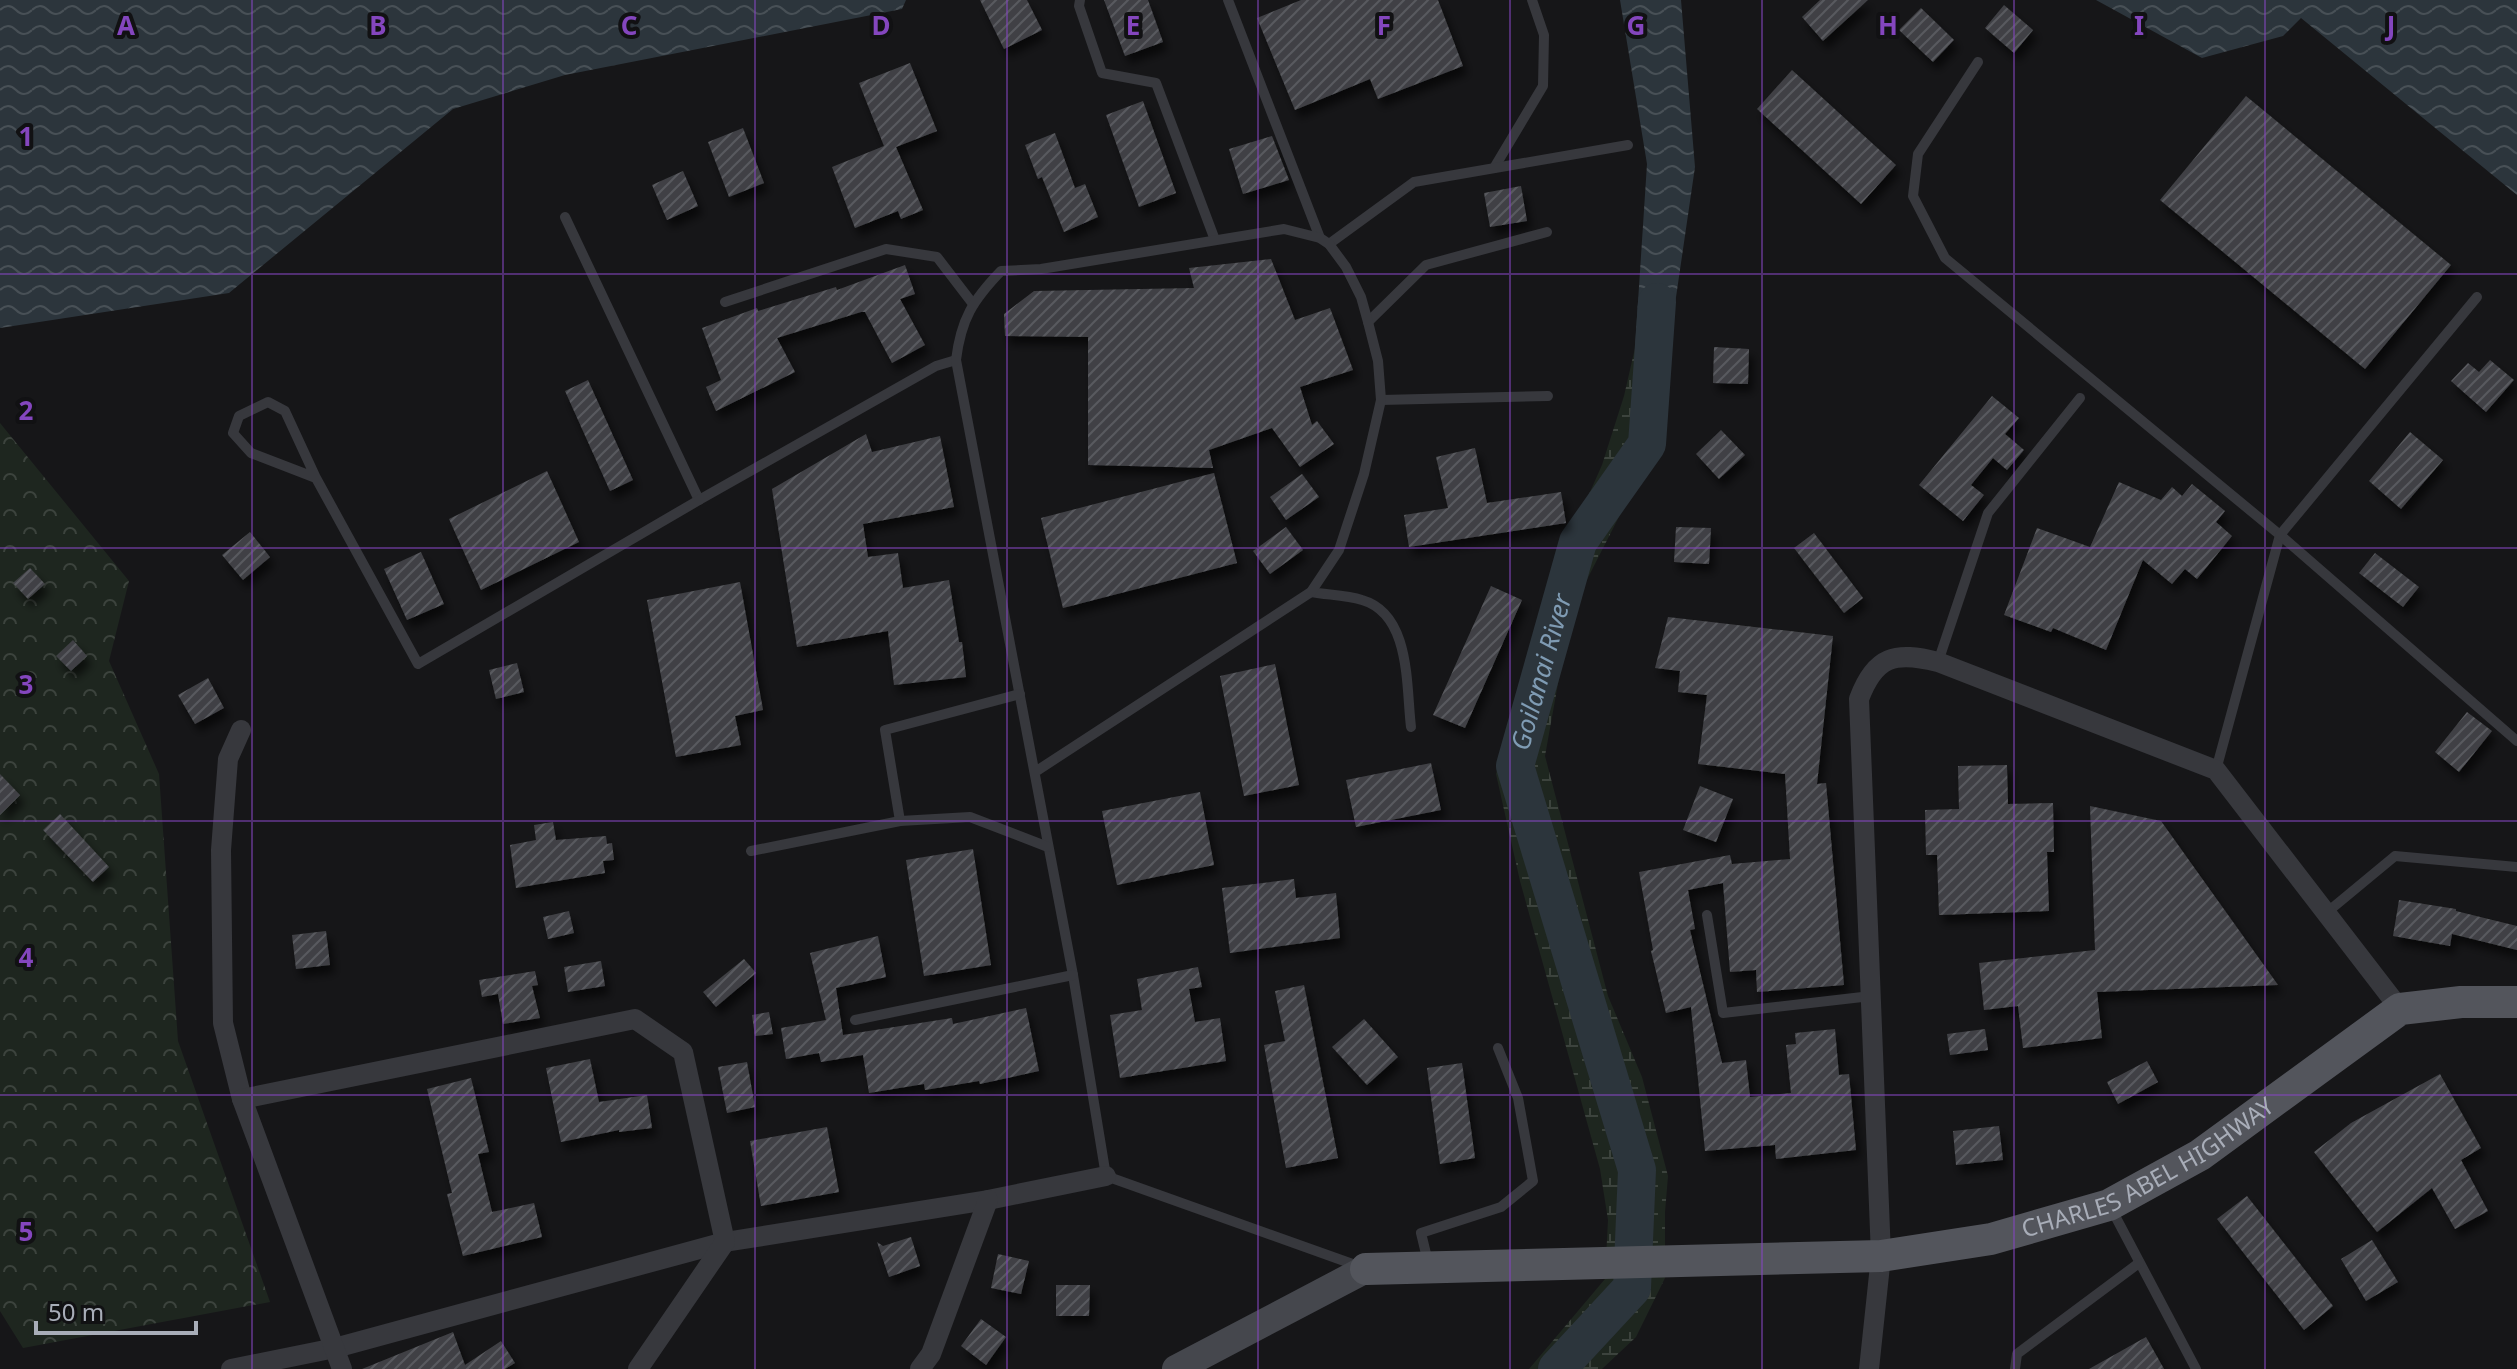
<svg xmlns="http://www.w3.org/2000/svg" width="2517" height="1369" font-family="'Noto Sans',sans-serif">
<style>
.forest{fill:url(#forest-crowns)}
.wetland{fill:url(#wetland-marsh)}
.water{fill:url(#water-waves)}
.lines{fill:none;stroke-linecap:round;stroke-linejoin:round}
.river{stroke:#2c353c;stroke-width:38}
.building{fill:url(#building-hatch);filter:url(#shadow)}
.lane{stroke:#37383d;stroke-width:10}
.street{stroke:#37383d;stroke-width:20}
.secondary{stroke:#45474d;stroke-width:28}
.primary{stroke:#53555c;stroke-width:32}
.grid{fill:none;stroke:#8446be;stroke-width:2;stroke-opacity:0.55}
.labels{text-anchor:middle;stroke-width:8;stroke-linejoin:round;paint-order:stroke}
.street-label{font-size:24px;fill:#a8adb8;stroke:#111113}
.water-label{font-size:26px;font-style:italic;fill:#7f9bb3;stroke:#111113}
.grid-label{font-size:26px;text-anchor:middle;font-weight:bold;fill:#8446be;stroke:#111113;stroke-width:8;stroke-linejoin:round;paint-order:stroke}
</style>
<defs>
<pattern id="forest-crowns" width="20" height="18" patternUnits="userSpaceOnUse" patternTransform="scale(2)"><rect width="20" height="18" fill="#1e261f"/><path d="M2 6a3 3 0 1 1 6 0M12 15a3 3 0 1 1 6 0" fill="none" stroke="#3c433d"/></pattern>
<pattern id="wetland-marsh" width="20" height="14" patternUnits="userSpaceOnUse" patternTransform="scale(2)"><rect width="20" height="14" fill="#1e261f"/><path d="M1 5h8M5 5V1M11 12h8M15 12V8" fill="none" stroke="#3c433d"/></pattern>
<pattern id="water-waves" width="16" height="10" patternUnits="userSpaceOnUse" patternTransform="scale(2)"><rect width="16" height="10" fill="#2c353c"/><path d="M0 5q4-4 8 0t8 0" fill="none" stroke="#485056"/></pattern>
<pattern id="building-hatch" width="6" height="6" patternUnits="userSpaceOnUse" patternTransform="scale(2)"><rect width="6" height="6" fill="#404145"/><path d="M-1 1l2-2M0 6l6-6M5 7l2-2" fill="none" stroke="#595a5e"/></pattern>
<filter id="shadow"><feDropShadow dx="4.5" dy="8" stdDeviation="4" flood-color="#0009"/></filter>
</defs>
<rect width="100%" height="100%" fill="#161618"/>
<!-- forest -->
<path class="forest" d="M0,423L129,581L109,661L159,774L178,1041L270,1302L23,1348L0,1311Z"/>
<!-- wetland -->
<path class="wetland" d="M1635,348L1668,352L1669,368L1658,440L1571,611L1545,756L1608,996L1642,1077L1668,1176L1665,1212V1278L1636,1337L1602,1369H1529L1605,1279L1608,1220L1600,1169L1520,881L1496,774L1554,573L1602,465L1624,396Z"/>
<!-- water -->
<g class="water">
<path d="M0,0H906L902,9L565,75L453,109L229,293L0,328Z"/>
<path d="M1620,0H1681L1695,167L1668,352L1635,348L1647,164Z"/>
<path d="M2096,0H2517V195L2301,18L2283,36L2202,58Z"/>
</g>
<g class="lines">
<!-- river -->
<path class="river" id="s1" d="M1557,1369L1632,1288L1637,1170L1515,766L1578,542L1647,444L1657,302"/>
</g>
<!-- building -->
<g class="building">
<path d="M980,0H1027L1042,30L1004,49Z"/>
<path d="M1104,0H1148L1163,42L1125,56Z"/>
<path d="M1301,0H1438L1463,66L1378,99L1370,79L1295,110L1257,18Z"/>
<path d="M1820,0H1868L1823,41L1802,17Z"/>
<path d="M2004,5L2033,30L2014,53L1985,28Z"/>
<path d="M1921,8L1954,40L1933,62L1899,30Z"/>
<path d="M910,63L937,131L896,147L923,210L901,219L898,211L855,228L832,167L884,146L859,83Z"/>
<path d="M1792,70L1896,165L1861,204L1757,109Z"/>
<path d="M2246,96L2451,265L2365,369L2160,200Z"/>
<path d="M1143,101L1176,193L1139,207L1106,115Z"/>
<path d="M743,128L764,183L729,197L708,142Z"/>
<path d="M1055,133L1075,188L1085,184L1098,217L1064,232L1042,177L1038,179L1025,145Z"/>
<path d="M1272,136L1289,180L1243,194L1229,149Z"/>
<path d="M683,171L698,206L667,220L652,185Z"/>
<path d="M1521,186L1527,221L1490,227L1484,193Z"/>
<path d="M1271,259L1295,320L1330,308L1353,370L1300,387L1312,425L1317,421L1334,444L1300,467L1272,428L1209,450L1213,468L1088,465V337L1005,336L1004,314L1034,291L1194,288L1189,268Z"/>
<path d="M905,265L915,294L900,299L925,345L892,363L865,312H861L777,338L795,372L716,411L706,387L721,380L702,328L757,308L758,311L836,287L837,290Z"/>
<path d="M1714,347L1749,349L1748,384L1713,383Z"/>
<path d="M2490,360L2514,380L2486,412L2451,381L2468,363L2479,372Z"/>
<path d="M588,380L633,480L610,491L565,391Z"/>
<path d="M1992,396L2019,418L2005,434L2024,450L2007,470L1993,458L1971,485L1984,495L1963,521L1919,485Z"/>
<path d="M1721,430L1745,455L1719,479L1696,454Z"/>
<path d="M2410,432L2443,460L2401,509L2369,481Z"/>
<path d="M866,434L872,452L940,436L954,507L863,524L868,557L898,553L903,588L949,580L959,642H962L966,677L894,685L888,631L797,647L772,489Z"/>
<path d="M1475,448L1487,503L1561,492L1566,523L1409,547L1404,515L1448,508L1436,457Z"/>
<path d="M547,471L579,542L481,590L449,519Z"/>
<path d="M1214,473L1237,563L1063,608L1041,518Z"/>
<path d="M1302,474L1319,497L1286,520L1270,497Z"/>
<path d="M2119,482L2161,500L2172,487L2182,496L2192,484L2225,511L2216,522L2232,536L2197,579L2185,569L2172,584L2143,560L2106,650L2053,628L2051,632L2004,615L2037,528L2090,547Z"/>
<path d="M1286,527L1303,550L1270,574L1253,551Z"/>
<path d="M1676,527L1711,528L1709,564L1674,562Z"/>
<path d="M250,532L270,557L243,580L222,555Z"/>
<path d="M1814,533L1863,598L1844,613L1794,548Z"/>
<path d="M421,552L444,604L407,620L384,569Z"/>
<path d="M2375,553L2419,587L2403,607L2359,573Z"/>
<path d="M30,568L45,584L28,599L13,583Z"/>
<path d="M740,582L763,710L735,716L741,745L676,757L647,600Z"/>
<path d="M1491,586L1522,600L1465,728L1433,715Z"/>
<path d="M1668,617L1833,636L1817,784L1826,783L1844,985L1757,992L1756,970L1730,972L1723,883L1688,890L1695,929L1690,930L1722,1063L1746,1060L1750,1097L1791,1093L1786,1045L1796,1044L1795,1033L1835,1029L1839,1075L1849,1074L1856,1150L1776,1159L1775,1145L1705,1151L1691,1007L1666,1013L1651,951L1653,950L1639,872L1730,855L1732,864L1790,859L1785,774L1698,764L1707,695L1678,692L1680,671L1655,668Z"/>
<path d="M73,640L87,656L71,671L56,656Z"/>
<path d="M517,663L524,692L496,699L489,670Z"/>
<path d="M1275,664L1299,785L1244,796L1220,676Z"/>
<path d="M208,678L224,708L195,724L178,695Z"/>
<path d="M2467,712L2492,731L2459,772L2435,752Z"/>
<path d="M1431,763L1441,810L1356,827L1346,780Z"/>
<path d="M2007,765L2008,804L2053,803L2054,852H2047L2049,911L1939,915L1937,855H1926L1925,810L1959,809L1958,766Z"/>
<path d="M0,774L20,795L0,815Z"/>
<path d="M1700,786L1733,799L1716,842L1683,830Z"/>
<path d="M1200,792L1214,865L1117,885L1102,811Z"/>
<path d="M2090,806L2161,821L2278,985L2097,992L2102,1038L2023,1048L2018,1006L1984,1010L1979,963L2095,950Z"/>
<path d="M60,814L109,867L93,882L43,830Z"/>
<path d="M553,822L556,840L606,836L607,844L612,843L614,860L603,861L605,873L516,888L510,845L536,840L534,825Z"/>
<path d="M973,849L991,965L924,976L906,860Z"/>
<path d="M1294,879L1296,898L1336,893L1340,938L1230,953L1222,888Z"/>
<path d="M2399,900L2456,909V911L2517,926V950L2452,934L2450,946L2393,936Z"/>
<path d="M569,911L574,933L548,939L543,917Z"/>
<path d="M326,931L330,965L296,969L292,935Z"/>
<path d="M878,936L886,977L836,988L843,1035L952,1018L953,1024L1026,1008L1039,1071L980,1084L979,1081L925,1090L924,1084L869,1093L863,1055L821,1062L819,1053L786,1059L781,1028L826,1020L810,953Z"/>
<path d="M744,959L756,973L716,1007L703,992Z"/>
<path d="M601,961L605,986L568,992L564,967Z"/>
<path d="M1198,967L1202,987L1189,989L1195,1022L1220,1018L1226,1061L1120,1078L1110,1015L1142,1010L1137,979Z"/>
<path d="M535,971L538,985L532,986L540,1018L503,1024L498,994L482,997L479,980Z"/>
<path d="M1304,985L1338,1158L1286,1168L1264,1045L1285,1041L1275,991Z"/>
<path d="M769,1012L773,1034L755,1036L752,1015Z"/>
<path d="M1364,1019L1398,1057L1367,1085L1332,1047Z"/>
<path d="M1985,1029L1988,1050L1950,1055L1947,1034Z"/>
<path d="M590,1059L599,1102L647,1095L652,1128L619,1132V1130L561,1142L546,1068Z"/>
<path d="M2147,1061L2158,1082L2118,1104L2107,1082Z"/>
<path d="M747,1062L755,1107L727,1113L718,1067Z"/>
<path d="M1462,1063L1475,1158L1440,1164L1427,1068Z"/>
<path d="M2440,1074L2481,1148L2461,1160L2488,1211L2455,1229L2432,1188L2377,1232L2314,1152L2351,1123Z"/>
<path d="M471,1078L489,1152L478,1154L492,1212L534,1203L542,1237L463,1256L447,1194L452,1193L427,1089Z"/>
<path d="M1999,1126L2003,1160L1956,1165L1953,1131Z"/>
<path d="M827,1127L839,1192L761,1206L750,1141Z"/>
<path d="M2247,1196L2333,1306L2304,1330L2217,1219Z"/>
<path d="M911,1237L920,1266L889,1277L877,1242L883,1246Z"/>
<path d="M2372,1240L2398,1282L2366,1301L2341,1259Z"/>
<path d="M998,1254L1029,1261L1021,1294L991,1288Z"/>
<path d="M1056,1285H1090L1089,1316H1056Z"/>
<path d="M981,1319L1006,1337L986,1365L961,1346Z"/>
<path d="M453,1332L465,1365L501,1341L515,1363L505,1369H362Z"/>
<path d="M2146,1337L2164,1369H2089Z"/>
</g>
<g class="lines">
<!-- lane -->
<g class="lane">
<path d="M1080,0L1079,6L1102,73L1156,83L1215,240"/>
<path d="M1228,0L1320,238"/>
<path d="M1978,62L1918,154L1913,196L1945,258L2280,535L2216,770"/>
<path d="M1494,168L1543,86L1544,35L1532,0"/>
<path d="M565,217L699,500"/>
<path d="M1329,244L1414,182L1628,145"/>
<path d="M2477,297L2280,535L2517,741"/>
<path d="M725,302L886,249L937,257L973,304"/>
<path d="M1368,322L1426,265L1547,232"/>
<path d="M1381,400L1548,396"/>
<path d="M316,478L285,411L268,402L239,416L233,433L251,453L316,478L418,664L699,500L936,366L956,360"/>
<path d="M1311,592C1328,595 1346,595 1362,600C1411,614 1406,686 1411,727"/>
<path d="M1938,662L1988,513L2080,398"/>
<path d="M1035,772L1311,592L1339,550L1364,474L1381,400L1378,361L1368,322L1361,297L1346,267L1329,244L1320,238L1284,229L1041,269L1001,271C973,300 961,319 956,360L1073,975L1106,1176L1361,1267"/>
<path d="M900,821L885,730L1020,694"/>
<path d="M751,851L900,821L970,817L1048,847"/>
<path d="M2325,914L2395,856L2517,867"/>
<path d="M1707,915L1723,1013L1871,996"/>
<path d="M855,1020L1073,975"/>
<path d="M2112,1210L2196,1369"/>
<path d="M1428,1262L1421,1233L1501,1207L1533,1181L1518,1098L1498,1048"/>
<path d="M2015,1369L2017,1354L2139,1263"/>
</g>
<!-- street -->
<g class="street">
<path d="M241,730L228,759L221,850L223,1023L242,1099"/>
<path d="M231,1369L335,1348L725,1242L988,1200L1106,1176"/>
<path d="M342,1369L242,1099L635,1019L683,1052L725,1242L638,1369"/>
<path d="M920,1369L931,1354L988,1200"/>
<path d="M1869,1369L1881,1256L1859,699C1875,656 1895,651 1938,662L2216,770L2400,1009"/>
</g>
<!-- secondary -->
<path class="secondary" d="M1176,1369L1366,1269"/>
<!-- primary -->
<path class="primary" id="s2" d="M1366,1269L1881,1256L1991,1239L2109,1205L2200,1155L2400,1009L2461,1002H2517"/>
</g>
<!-- grid -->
<path class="grid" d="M252,0V1369M503,0V1369M755,0V1369M1007,0V1369M1258,0V1369M1510,0V1369M1762,0V1369M2014,0V1369M2265,0V1369M0,274H2517M0,548H2517M0,821H2517M0,1095H2517"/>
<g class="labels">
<!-- street labels -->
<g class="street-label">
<text dy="8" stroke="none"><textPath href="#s2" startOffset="800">CHARLES ABEL HIGHWAY</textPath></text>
</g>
<!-- water labels -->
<g class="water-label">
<text dy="9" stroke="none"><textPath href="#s1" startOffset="748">Goilanai River</textPath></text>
</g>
</g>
<g class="grid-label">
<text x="126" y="35">A</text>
<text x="378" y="35">B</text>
<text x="629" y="35">C</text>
<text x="881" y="35">D</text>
<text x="1133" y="35">E</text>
<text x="1384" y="35">F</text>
<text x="1636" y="35">G</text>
<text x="1888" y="35">H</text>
<text x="2139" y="35">I</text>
<text x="2391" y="35">J</text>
<text x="26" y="146">1</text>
<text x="26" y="420">2</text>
<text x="26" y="694">3</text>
<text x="26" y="967">4</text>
<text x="26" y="1241">5</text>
</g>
<!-- scale -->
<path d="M36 1321v12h160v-12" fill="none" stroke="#a8adb8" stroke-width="4"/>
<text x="48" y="1321" font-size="24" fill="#a8adb8" stroke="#111113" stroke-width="6" paint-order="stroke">50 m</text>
</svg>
